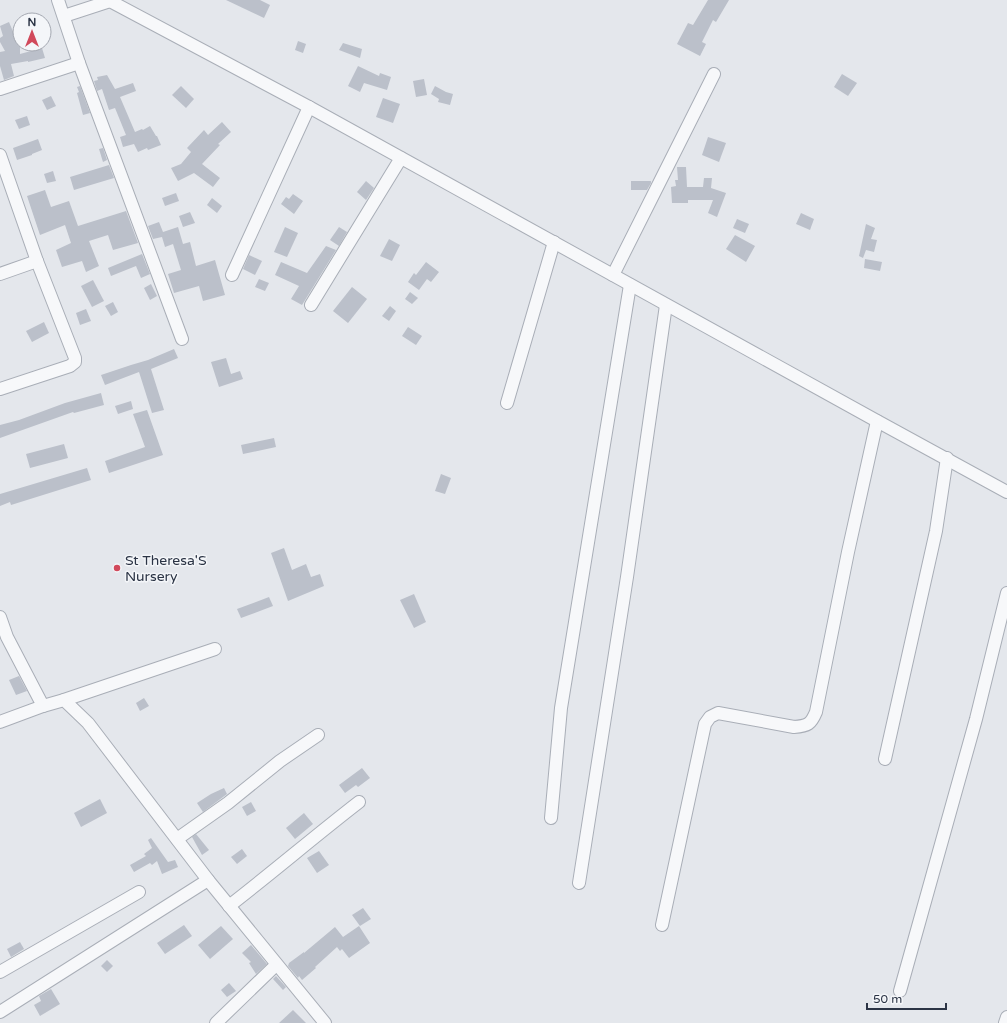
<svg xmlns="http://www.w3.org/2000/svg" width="1007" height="1023" font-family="'Varela Round',sans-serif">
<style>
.building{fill:#bbc0ca}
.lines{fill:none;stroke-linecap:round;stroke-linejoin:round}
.minor-casing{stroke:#a9aeb7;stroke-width:14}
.minor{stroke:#f7f8fa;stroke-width:12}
.poi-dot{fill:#d1495b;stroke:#f4f6f9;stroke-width:1.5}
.labels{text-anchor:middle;stroke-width:3;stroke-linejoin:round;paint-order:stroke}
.poi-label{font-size:14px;fill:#2b3445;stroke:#f4f6f9;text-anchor:start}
</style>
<rect width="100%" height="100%" fill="#e4e7ec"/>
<!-- building -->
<g class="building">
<path d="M226,0H260L270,5L264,18Z"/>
<path d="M708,0H729L716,22L713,20L702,42L706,44L700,56L677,44L688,23L693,25Z"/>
<path d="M9,22L14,34L20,32V54L42,48L45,58L28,62V61L11,64L14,76L4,80L0,66V52L5,51L0,42V38L3,36L0,26Z"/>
<path d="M298,41L306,44L303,53L295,50Z"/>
<path d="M343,43L362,49L360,58L339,50Z"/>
<path d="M358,66L379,76L380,73L391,77L387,90L364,83L360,92L348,86Z"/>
<path d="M842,74L857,83L848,96L834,87Z"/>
<path d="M107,75L115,89L133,83L136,91L120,97L135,132L142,129L143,130L150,126L156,136H157L161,145L148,150L147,148L138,152L134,144L123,147L120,137L126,135L115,108L109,110L102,89L97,91L94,81L98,80L97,77Z"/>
<path d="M424,79L427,95L416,97L413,81Z"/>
<path d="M80,86L90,113L83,115L77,93L79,92L77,87Z"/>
<path d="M181,86L194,99L186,108L172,95Z"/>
<path d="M435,86L446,92L453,94L450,105L438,102L439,99L431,94Z"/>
<path d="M51,96L56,106L47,110L42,100Z"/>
<path d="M383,98L400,104L393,123L376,117Z"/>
<path d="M27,116L30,125L19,129L15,120Z"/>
<path d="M222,122L231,132L218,144L220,145L202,164L220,178L213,187L194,173L178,181L171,168L181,164L191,152L187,148L204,130L208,135Z"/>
<path d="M708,137L726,143L719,162L702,155Z"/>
<path d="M38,139L42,150L32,154V155L17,160L13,148Z"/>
<path d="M103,148L107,160L103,162L99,149Z"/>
<path d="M109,165L114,178L74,190L70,177Z"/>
<path d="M677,167H686L687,187H703L704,178H712L711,188L726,193L717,217L708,213L713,200H688V203H672L671,187L676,186L675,180H678Z"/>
<path d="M53,171L56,181L47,183L44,174Z"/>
<path d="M366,181L374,188L366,200L357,192Z"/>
<path d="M631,181H651V183L647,190H631Z"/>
<path d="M45,190L51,207L69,201L78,226L126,211L138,243L113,250L108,235L89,241L99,266L86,272L82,261L62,267L56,250L71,243L65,225L40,235L27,196Z"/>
<path d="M176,193L179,201L165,206L162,198Z"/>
<path d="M293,194L303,201L294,214L281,204L286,197L289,199Z"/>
<path d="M212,198L222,206L217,213L207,205Z"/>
<path d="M190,212L195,223L183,227L179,216Z"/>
<path d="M801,213L814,219L810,230L796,224Z"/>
<path d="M737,219L749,224L745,233L733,228Z"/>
<path d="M159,222L163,232L178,227L183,244L190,242L196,266L215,260L225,295L203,301L199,286L174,293L168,274L181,270L173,244L165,247L162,237L153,239L148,226Z"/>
<path d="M866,224L875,228L871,239L877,240L874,252L866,250L863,258L859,256Z"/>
<path d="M285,227L298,233L287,257L274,252Z"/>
<path d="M339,227L347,232L339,246L330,240Z"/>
<path d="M735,235L755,246L746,262L726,249Z"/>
<path d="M389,239L400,245L392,261L380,256Z"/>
<path d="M326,246L336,250L302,305L291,299L299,286L275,275L281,262L307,273Z"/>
<path d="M142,254L150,274L141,278L136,266L111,276L108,268Z"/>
<path d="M249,255L262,261L255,275L243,269Z"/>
<path d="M865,259L882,262L880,271L864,268Z"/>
<path d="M426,262L439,272L431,282L427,279L419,290L408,282L414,273L416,275Z"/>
<path d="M259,279L269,283L265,291L255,287Z"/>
<path d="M93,280L104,301L92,307L81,286Z"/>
<path d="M151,284L157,296L150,300L144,288Z"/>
<path d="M352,287L367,299L348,323L333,311Z"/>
<path d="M410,292L418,298L412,304L405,299Z"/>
<path d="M113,302L118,312L111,316L105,306Z"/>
<path d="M390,306L396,311L389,321L382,316Z"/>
<path d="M86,309L91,321L80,325L76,313Z"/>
<path d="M44,322L49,333L32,342L26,331Z"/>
<path d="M408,327L422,336L416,345L402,336Z"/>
<path d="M174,349L178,358L151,369L164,410L152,413L139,372L105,385L101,375L131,365L148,360Z"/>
<path d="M226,358L231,374L240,371L243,379L219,387L211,362Z"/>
<path d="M101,393L104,405L74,413L73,412L0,438V425L19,420L65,403Z"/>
<path d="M131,401L133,409L118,414L115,406Z"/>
<path d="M147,410L163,455L109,473L105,461L145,447L133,414Z"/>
<path d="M274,438L276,447L243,454L241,445Z"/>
<path d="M64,444L68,458L30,468L26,454Z"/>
<path d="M87,468L91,480L11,505L10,502L0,506V494Z"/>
<path d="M441,474L451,478L445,494L435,491Z"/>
<path d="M284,548L292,570L306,564L311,577L320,574L324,586L288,601L271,553Z"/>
<path d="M414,594L426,622L414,628L400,600Z"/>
<path d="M269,597L273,606L241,618L237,609Z"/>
<path d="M19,676L27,691L16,695L9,680Z"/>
<path d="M144,698L149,706L140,711L136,703Z"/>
<path d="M362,768L370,778L358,787L356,785L345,793L339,785Z"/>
<path d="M224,788L227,794L203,812L197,803L211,794Z"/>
<path d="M100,799L107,813L81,827L74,813Z"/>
<path d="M251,802L256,811L247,816L242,807Z"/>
<path d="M304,813L313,824L295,839L286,828Z"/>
<path d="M196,834L209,850L202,855L192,837Z"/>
<path d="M151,838L168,862L175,860L178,867L162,874L157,861L152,865L150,863L134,872L130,865L146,856L144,854L152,848L148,840Z"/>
<path d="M242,849L247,856L237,864L231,857Z"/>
<path d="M319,851L329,865L317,873L307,858Z"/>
<path d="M363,908L371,919L360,926L352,915Z"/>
<path d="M184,925L192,936L165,954L157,943Z"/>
<path d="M221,926L233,939L210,959L198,945Z"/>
<path d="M359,926L370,943L349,958L342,949L340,951L337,947L315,967L316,968L302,980L299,976L298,978L288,966L289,963L304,952V953L335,927L343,937Z"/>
<path d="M20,942L24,949L11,957L7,949Z"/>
<path d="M251,945L267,964L256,974L249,963L251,962L242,953Z"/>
<path d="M107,960L113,966L107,972L101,966Z"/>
<path d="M276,976L286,987L283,990L273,979Z"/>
<path d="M229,983L236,991L227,997L221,990Z"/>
<path d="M51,989L60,1004L40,1016L34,1005L41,1001L39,996Z"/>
<path d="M293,1010L306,1023H279Z"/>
</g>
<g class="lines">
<defs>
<g id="minor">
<path d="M58,0L79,63L182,339"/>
<path d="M64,16L110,1L309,107L877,421L1007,492"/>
<path d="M0,89L79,63"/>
<path d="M0,155L37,261L75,358V362L70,366L0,389"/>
<path d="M0,274L37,261"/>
<path d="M232,275L309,107"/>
<path d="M613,275L714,74"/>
<path d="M311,305L401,158"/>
<path d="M507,403L554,242"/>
<path d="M0,617L7,637L43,706L0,722"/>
<path d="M64,700L215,649"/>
<path d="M43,706L64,700L88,723L208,880L325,1023"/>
<path d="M885,759L936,531L947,458"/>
<path d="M551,818L561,708L630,285"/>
<path d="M177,839L228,803L280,761L318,735"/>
<path d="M579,883L627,577L666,305"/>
<path d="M229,906C273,872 315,836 359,802"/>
<path d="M662,925L705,724L710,717L718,713L794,727C808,726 811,724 816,712L848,552L877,421"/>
<path d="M0,972L139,892"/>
<path d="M900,991L976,719L1007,593"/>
<path d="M0,1012L208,880"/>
<path d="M216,1023L276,965"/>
<path d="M1005,1023L1007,1017"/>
</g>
</defs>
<!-- minor casing -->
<use href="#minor" class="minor-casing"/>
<!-- minor -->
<use href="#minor" class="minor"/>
</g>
<!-- markers -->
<circle class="poi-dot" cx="117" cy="568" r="4"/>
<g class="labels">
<!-- poi labels -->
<g class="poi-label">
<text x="125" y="565">St Theresa'S<tspan x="125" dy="16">Nursery</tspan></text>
</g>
</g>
<!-- north arrow -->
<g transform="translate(32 32)"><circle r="19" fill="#f4f6f9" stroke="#a4a8b1"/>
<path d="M0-3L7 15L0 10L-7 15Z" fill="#d1495b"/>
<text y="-6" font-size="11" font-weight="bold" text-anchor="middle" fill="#2b3445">N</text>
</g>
<!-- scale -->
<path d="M867 1003v6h79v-6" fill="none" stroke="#2b3445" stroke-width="2"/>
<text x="873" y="1003" font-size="12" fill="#2b3445" stroke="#f4f6f9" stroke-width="3" paint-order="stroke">50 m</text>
</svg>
